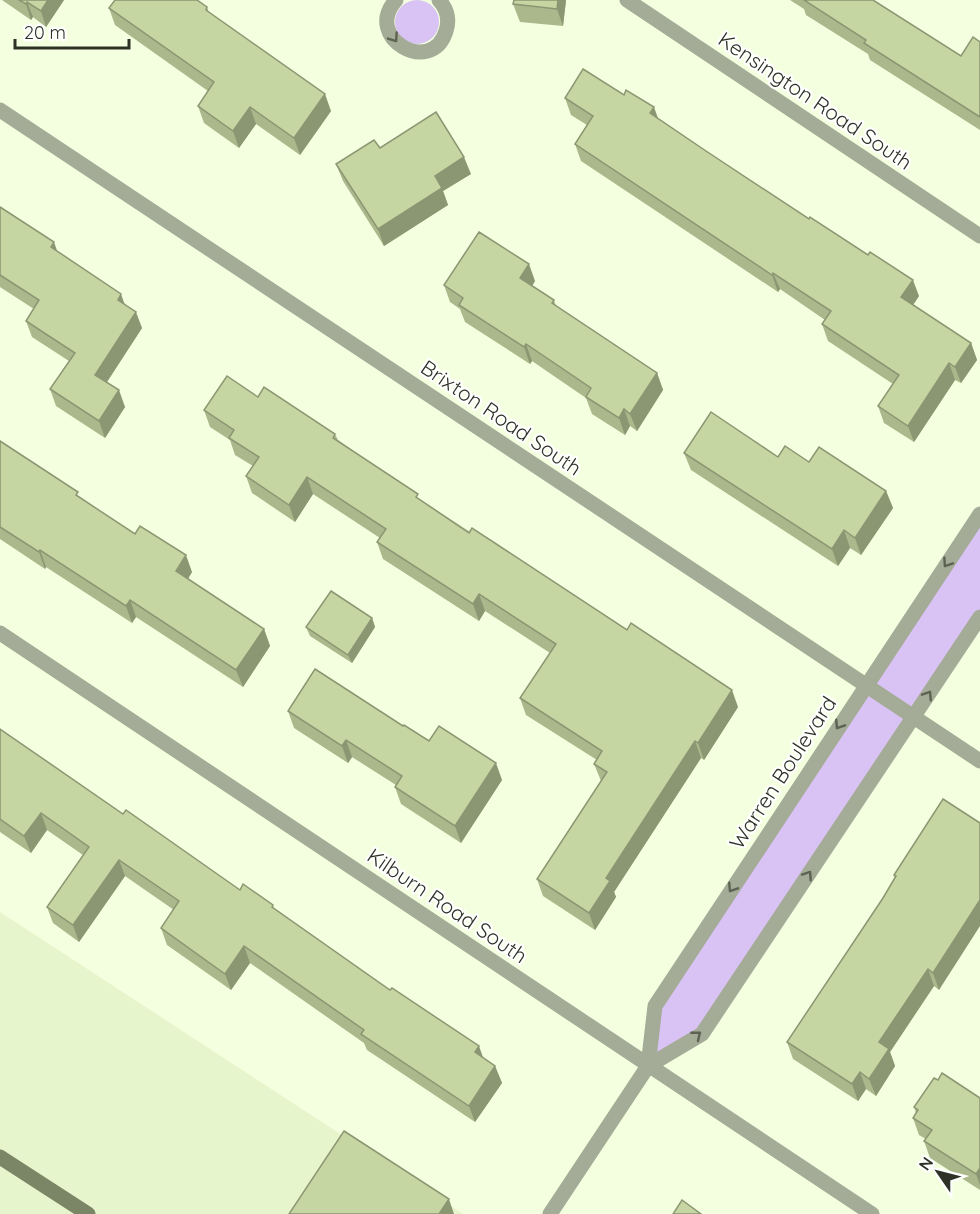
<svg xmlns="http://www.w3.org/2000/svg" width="980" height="1214" font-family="Quicksand,sans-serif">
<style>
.built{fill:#e7f5cd}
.green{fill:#d9c3f4}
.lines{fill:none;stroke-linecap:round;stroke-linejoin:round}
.minor{stroke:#a4ab96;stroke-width:15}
.secondary{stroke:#7b8666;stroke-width:15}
.wall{fill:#aab88c}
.shaded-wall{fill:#8b9672}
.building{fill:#c6d6a3;stroke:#8b9672;stroke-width:1.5}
.oneway{stroke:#5d6253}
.labels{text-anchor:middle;stroke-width:4.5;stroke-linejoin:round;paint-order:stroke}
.street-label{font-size:21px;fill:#2e3226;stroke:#fff}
</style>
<rect width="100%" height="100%" fill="#f3ffde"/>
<!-- built -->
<path class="built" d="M0,912L463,1214H0Z"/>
<!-- green -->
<g class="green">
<circle cx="417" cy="22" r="22"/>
<path d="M980,514V617L702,1034L648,1066L655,1006Z"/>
</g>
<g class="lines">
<!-- minor -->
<g class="minor">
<path d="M396,0C362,38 432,77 446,31C450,19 447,9 439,0"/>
<path d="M627,0L980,236"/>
<path d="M0,110L980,761"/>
<path d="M0,633L872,1214"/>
<path d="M648,1066L655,1006L980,514"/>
<path d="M550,1214L648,1066L702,1034L980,617"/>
</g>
<!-- secondary -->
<path class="secondary" d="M0,1157L88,1214"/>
</g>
<!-- wall -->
<g class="wall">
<path d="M2,0H64L46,27L33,17L31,20Z"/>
<path d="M514,0H566L563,26L520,22L513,4Z"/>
<path d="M790,0H873L961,56L980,42V130L870,60L868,54L806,15L804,9Z"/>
<path d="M207,7L209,13L331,111L300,155L256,124L239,148L204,123L198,106L208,91L115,25L109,8Z"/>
<path d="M565,98L658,118L919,296L913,305L971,343L977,360L961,383L955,380L914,442L884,423L878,406L893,384L828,341L822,324L825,320L780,289L778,292L581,161L575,144L587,125L571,115Z"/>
<path d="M380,148L471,174L443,191L448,205L384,246L343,181L336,164Z"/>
<path d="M0,207L125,304L142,328L107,382L125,407L105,438L56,406L50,389L69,361L32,337L26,321L34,309L0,287Z"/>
<path d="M535,281L532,286L554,300L556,306L657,373L663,390L637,431L630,426L625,435L592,414L586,398L532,361L530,364L465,322L460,309L450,302L444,285Z"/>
<path d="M258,397L335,434L338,440L421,500L738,707L704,760L701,758L614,892L616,897L595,930L543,896L537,879L601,781L594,764L597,760L526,715L520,698L550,653L485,611L479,621L383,559L377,542L380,538L313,494L295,522L252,493L246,476L253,466L235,455L230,440L210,427L204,410Z"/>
<path d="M0,441L80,498L192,572L188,579L264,629L270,646L243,687L136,617L132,623L46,567L45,569L0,539Z"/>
<path d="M684,453L778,457L809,462L886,491L893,508L861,555L850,548L838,566L691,470Z"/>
<path d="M372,618L375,627L352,663L310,636L306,627Z"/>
<path d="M288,711L403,726L502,780L461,843L401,804L395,787L396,785L352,757L348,763L294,728Z"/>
<path d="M0,729L123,814L240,890L273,905L274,908L495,1066L502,1083L475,1122L367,1050L364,1043L250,963L231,990L167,945L161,928L174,910L125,876L79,942L53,923L47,907L83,855L47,830L31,853L0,832Z"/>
<path d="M943,799L939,990L934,986L890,1052L895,1066L876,1096L866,1089L858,1101L793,1059L787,1042L883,898L895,879L894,875Z"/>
<path d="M938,1080L980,1098V1190L930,1158L924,1141L926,1139L919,1135L913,1118L916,1113L914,1107Z"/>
</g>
<!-- shaded-wall -->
<g class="shaded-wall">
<path d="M48,0H64L46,27L41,11Z"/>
<path d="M558,0H566L563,26L557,9Z"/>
<path d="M27,2L33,17L31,20L26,4Z"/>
<path d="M325,94L331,111L300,155L294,138Z"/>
<path d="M250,107L256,124L239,148L233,131Z"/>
<path d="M654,107L660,124L650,113Z"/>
<path d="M464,157L471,174L443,191L448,205L384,246L378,229L435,176Z"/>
<path d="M54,242L60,259L51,247Z"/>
<path d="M529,264L535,281L526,295L520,278Z"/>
<path d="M773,273L780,289L778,292L772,275Z"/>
<path d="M913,280L919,296L907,314L901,297Z"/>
<path d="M121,294L127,311L118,300Z"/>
<path d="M136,312L142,328L101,391L95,375Z"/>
<path d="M971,343L977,360L961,383L955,367Z"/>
<path d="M526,344L532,361L530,364L524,347Z"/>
<path d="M949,363L955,380L914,442L908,426Z"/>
<path d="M657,373L663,390L637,431L630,414Z"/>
<path d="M119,390L125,407L105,438L99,421Z"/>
<path d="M624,409L630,426L625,435L619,418Z"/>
<path d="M307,477L313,494L295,522L289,505Z"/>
<path d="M886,491L893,508L861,555L855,538Z"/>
<path d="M844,530L850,548L838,566L832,549Z"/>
<path d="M40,550L46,567L45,569L39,552Z"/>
<path d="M186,555L192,572L182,588L176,571Z"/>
<path d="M479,594L485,611L479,621L473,604Z"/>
<path d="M130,600L136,617L132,623L126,606Z"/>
<path d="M372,618L375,627L352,663L348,655Z"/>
<path d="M264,629L270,646L243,687L236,670Z"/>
<path d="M732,690L738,707L704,760L698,743Z"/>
<path d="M346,740L352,757L348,763L342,746Z"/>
<path d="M695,741L701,758L614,892L616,897L595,930L589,913L606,878Z"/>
<path d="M496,763L502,780L461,843L455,826Z"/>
<path d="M41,813L47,830L31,853L24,836Z"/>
<path d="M119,860L125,876L79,942L73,925Z"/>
<path d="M980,900V926L939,990L933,973Z"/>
<path d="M244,946L250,963L231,990L225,974Z"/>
<path d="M928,969L934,986L890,1052L895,1066L876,1096L869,1079L879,1042Z"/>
<path d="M479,1046L485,1063L475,1052Z"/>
<path d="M495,1066L502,1083L475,1122L469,1106Z"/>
<path d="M860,1072L866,1089L858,1101L852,1084Z"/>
<path d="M980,1168V1185L976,1174Z"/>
<path d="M449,1199L454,1214H439Z"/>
</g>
<!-- building -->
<g class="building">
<path d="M19,0H48L41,11L27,2L26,4Z"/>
<path d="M115,0H197L207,7L206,10L325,94L294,138L250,107L233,131L198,106L214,82L109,8Z"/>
<path d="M514,0H558L557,9L513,4Z"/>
<path d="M804,0H873L961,56L973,37L980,42V117L864,43L866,40Z"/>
<path d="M583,69L624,95L626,90L654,107L650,113L706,151L809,219L810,217L868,255L870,252L913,280L901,297L971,343L955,367L949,363L908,426L878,406L899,375L822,324L831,311L773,273L772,275L575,144L593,116L565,98Z"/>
<path d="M436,112L464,157L435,176L442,188L378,229L336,164L374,140L380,148Z"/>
<path d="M0,207L54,242L51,247L121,294L118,300L136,312L95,375L119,390L99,421L50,389L75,353L26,321L39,300L0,275Z"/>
<path d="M479,232L529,264L520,278L554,300L552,303L657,373L630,414L624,409L619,418L586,397L591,388L526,344L524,347L459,305L463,298L444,285Z"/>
<path d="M227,376L258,397L264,387L335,434L333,438L418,494L416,497L469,533L472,528L627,630L631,623L732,690L698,743L695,741L606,878L610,881L589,913L537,879L607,772L594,764L602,751L520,698L556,644L479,594L473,604L377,542L386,529L307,477L289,505L246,476L259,457L229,438L234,430L204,410Z"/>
<path d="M711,412L778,457L785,446L809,462L819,447L886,491L855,538L844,530L832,549L684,453Z"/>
<path d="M0,441L78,492L76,495L135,534L140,526L186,555L176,571L264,629L236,670L130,600L126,606L40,550L39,552L0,527Z"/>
<path d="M331,591L372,618L348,655L306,627Z"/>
<path d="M315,669L403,726L404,725L429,741L439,726L496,763L455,826L395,787L402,776L346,740L342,746L288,711Z"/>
<path d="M0,729L123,814L126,810L240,890L243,884L273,905L272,907L390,990L392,988L479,1046L475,1052L495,1066L469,1106L361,1034L364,1030L244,946L225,974L161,928L179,901L119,860L73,925L47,907L89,847L41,813L24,836L0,819Z"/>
<path d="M943,799L980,823V900L933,973L928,969L879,1042L889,1049L869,1079L860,1072L852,1084L787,1042L883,898L896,876L894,875Z"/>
<path d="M942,1073L980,1098V1168L976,1174L924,1141L932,1130L913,1118L918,1110L914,1107L934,1078L938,1080Z"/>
<path d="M344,1131L449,1199L439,1214H289Z"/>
<path d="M682,1200L701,1214H673Z"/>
</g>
<!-- one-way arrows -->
<defs><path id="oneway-chevron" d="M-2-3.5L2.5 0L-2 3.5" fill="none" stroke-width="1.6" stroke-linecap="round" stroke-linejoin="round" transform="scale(1.5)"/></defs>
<g class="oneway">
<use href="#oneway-chevron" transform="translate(394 38) rotate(55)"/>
<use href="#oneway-chevron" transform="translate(947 563) rotate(124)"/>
<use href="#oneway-chevron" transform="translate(928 695) rotate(-57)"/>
<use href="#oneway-chevron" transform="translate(839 725) rotate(123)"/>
<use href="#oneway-chevron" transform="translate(808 875) rotate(-56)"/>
<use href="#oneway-chevron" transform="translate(732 888) rotate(123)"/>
<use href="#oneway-chevron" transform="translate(697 1035) rotate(-39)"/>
</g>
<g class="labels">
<!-- street labels -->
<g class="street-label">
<text transform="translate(815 101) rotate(34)" y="7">Kensington Road South</text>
<text transform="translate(501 418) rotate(34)" y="7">Brixton Road South</text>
<text transform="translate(783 773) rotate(-57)" y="7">Warren Boulevard</text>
<text transform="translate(447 906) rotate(34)" y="7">Kilburn Road South</text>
</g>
</g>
<!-- north arrow -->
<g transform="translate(938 1172) rotate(305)" stroke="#ffffff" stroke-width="4.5" paint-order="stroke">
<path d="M0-4.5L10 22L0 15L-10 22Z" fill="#2e3226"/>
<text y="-9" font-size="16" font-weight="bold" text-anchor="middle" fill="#2e3226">N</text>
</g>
<!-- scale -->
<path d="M15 39v9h114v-9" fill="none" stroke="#2e3226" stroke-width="3"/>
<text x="24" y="39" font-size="18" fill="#2e3226" stroke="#ffffff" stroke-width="4.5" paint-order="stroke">20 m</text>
</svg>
